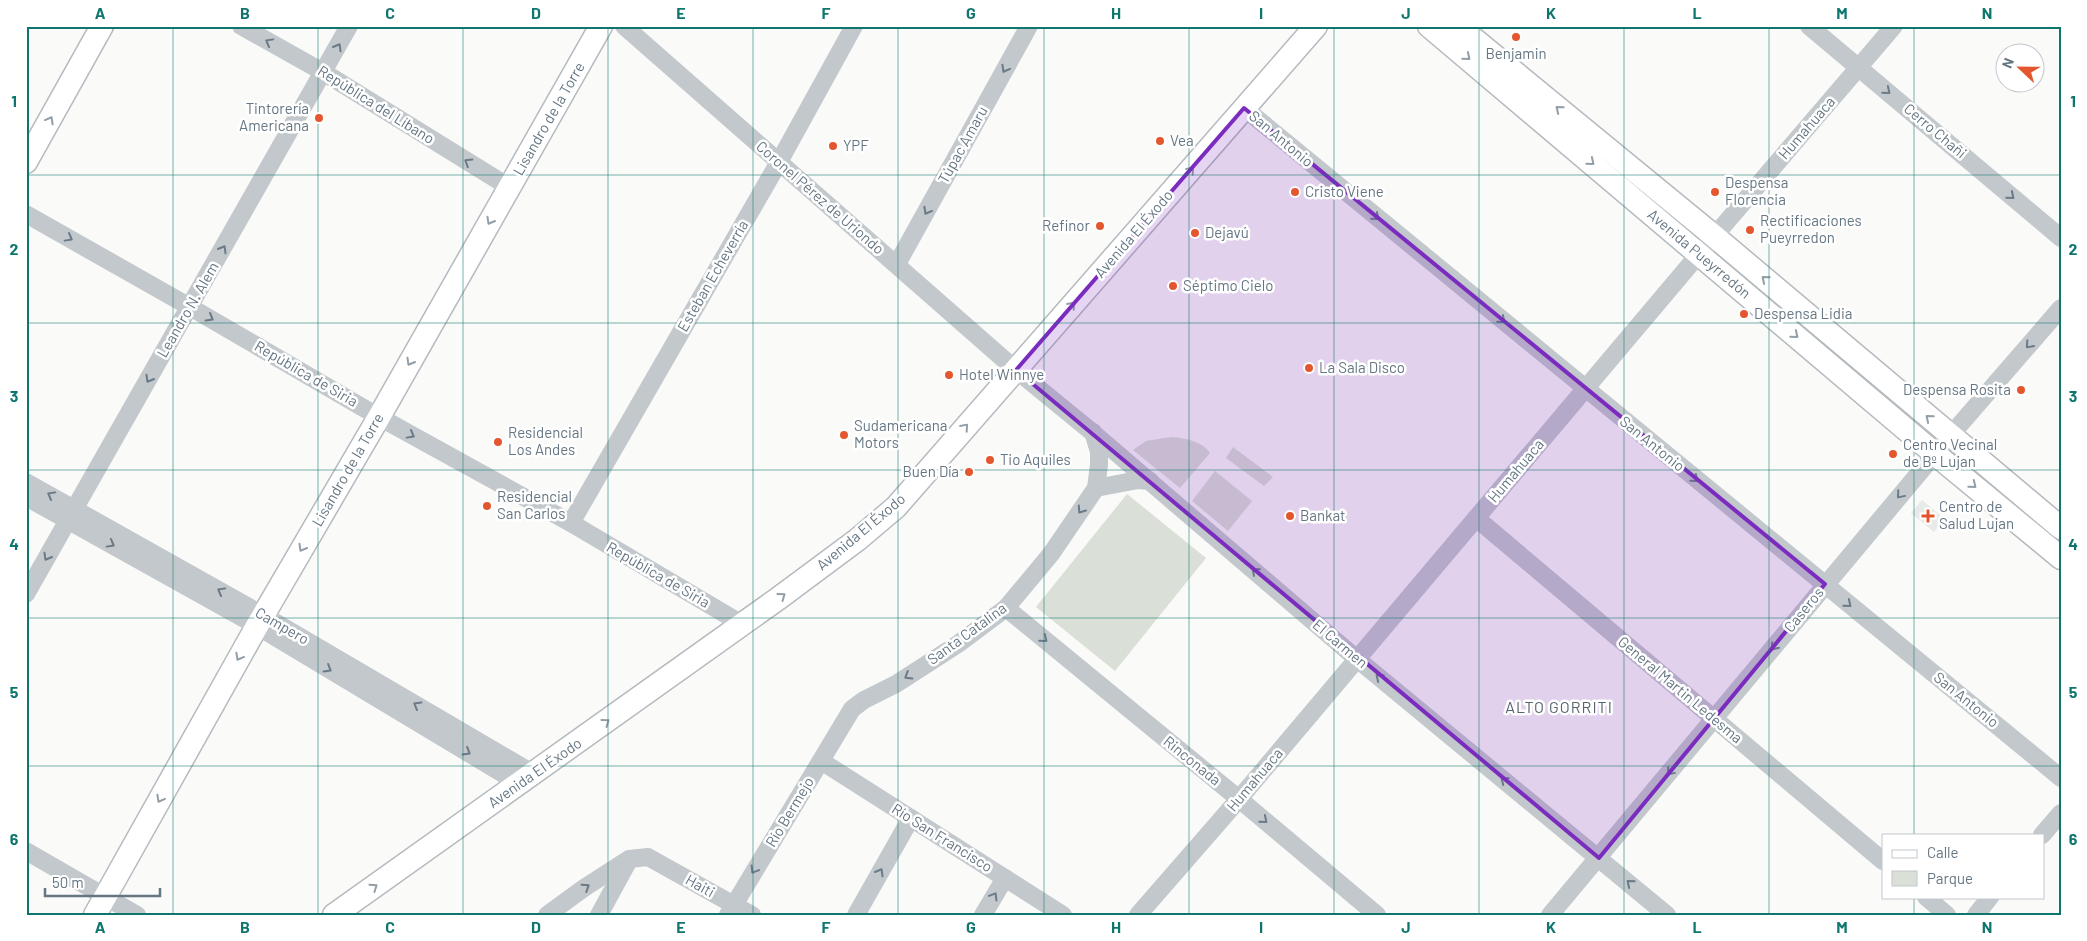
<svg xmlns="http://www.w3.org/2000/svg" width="2087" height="941" font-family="Barlow,sans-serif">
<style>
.built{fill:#e8e9e9}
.green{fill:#dadfd7}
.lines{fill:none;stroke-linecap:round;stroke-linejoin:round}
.major-casing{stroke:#b5babe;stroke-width:25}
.minor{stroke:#c3c8cc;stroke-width:18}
.major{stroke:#fff;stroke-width:22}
.oneway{stroke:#6a7a87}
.oneway2{stroke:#939fa8}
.marked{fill:#7b2cbf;fill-opacity:0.2;stroke:#7b2cbf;stroke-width:4;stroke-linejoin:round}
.grid{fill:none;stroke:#0f766e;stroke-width:1;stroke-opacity:0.55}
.poi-dot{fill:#e4572e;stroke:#fff;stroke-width:2}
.labels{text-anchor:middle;stroke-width:5;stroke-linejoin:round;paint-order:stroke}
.poi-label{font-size:15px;fill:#657683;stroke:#fff;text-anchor:start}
.street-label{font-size:15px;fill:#657683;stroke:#fff}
.neighbourhood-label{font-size:16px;letter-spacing:1px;fill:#57646e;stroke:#fff}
.neatline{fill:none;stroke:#0f766e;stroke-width:2}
.grid-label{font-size:16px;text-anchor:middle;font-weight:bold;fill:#0f766e}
</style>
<rect width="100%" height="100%" fill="#fafaf8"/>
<!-- built -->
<path class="built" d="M1922,500L1945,519L1934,532L1911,513Z"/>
<!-- green -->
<g class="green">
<path d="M1171,437C1184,438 1202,441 1210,453L1180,488L1133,450L1146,441Z"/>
<path d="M1233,447L1273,477L1264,486L1226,458Z"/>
<path d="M1215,471L1252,501L1228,531L1192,501Z"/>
<path d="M1127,494L1206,558L1115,671L1036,607Z"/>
</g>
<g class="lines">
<defs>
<g id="major">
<path d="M1429,26L1935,454L2061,558"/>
<path d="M1458,26L1714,236L2061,528"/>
<path d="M26,162L102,26"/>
<path d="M95,915L257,626L379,417L601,26"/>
<path d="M334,915L779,598L857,540L896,507L1316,26"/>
</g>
</defs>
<!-- major casing -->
<use href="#major" class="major-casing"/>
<!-- minor -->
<g class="minor">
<path d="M241,26L323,72L509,187"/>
<path d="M624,26L1016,370L1092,432L1357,659L1667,915"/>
<path d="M1809,26L2061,238"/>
<path d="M1244,108L2061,778"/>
<path d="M26,214L190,307L379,417L571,523L742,624"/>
<path d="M897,264L1029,26"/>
<path d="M26,482L263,615L534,774"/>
<path d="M1096,488L1138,480L1150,481"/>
<path d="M26,497L257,626L520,784"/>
<path d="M1476,518L1883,861"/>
<path d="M571,523L779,162L854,26"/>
<path d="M26,594L349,26"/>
<path d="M1006,608L1239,799L1377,915"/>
<path d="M821,761L1063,915"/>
<path d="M2042,835L2061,813"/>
<path d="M26,851L137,915"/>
<path d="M1926,897L1947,915"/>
<path d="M547,915L584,888L629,859L648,857L752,915"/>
<path d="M599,915L629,860"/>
<path d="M728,915L852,709L864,700L896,684L958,644L1006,608L1051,554L1096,488L1099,465V452L1093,432"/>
<path d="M856,915L911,818"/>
<path d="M983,915L1005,878"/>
<path d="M1138,915L1239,799L1699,254L1894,26"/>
<path d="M1550,915L1950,436L2061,308"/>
<path d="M1976,915L1990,897"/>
</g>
<!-- major -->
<use href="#major" class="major"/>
</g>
<!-- one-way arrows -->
<defs><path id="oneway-chevron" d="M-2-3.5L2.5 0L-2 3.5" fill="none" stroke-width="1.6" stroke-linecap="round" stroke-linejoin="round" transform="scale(1.25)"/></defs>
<g class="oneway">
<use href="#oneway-chevron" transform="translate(269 42) rotate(-151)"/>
<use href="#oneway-chevron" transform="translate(338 47) rotate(-60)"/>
<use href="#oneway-chevron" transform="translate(1005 69) rotate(119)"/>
<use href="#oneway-chevron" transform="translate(1887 91) rotate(40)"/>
<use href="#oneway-chevron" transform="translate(468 162) rotate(-148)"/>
<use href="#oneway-chevron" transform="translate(2011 196) rotate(40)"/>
<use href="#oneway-chevron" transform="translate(927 211) rotate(119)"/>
<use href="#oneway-chevron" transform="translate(1376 217) rotate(40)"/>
<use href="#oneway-chevron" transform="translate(69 238) rotate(29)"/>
<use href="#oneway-chevron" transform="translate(223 249) rotate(-60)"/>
<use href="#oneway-chevron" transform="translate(210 318) rotate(30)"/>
<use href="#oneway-chevron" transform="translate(1502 320) rotate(40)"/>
<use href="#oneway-chevron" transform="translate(2029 345) rotate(131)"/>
<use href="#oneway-chevron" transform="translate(149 379) rotate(120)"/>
<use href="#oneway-chevron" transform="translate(411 435) rotate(29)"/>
<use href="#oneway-chevron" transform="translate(1695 479) rotate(39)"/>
<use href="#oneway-chevron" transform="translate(51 495) rotate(-151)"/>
<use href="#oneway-chevron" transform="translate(1900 495) rotate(130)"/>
<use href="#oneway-chevron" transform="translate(1081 510) rotate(125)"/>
<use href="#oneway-chevron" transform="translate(111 544) rotate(29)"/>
<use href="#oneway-chevron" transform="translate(47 557) rotate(120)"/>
<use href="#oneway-chevron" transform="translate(1255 571) rotate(-139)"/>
<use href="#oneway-chevron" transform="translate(221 591) rotate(-151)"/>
<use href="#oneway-chevron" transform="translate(1848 604) rotate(39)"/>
<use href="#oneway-chevron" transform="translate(1044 639) rotate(39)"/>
<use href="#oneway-chevron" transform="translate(1774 647) rotate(129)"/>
<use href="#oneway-chevron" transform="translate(328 669) rotate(31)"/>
<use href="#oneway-chevron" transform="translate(908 676) rotate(148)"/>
<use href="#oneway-chevron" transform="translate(1379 677) rotate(-141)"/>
<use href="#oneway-chevron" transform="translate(417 705) rotate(-150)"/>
<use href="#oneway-chevron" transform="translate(467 752) rotate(31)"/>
<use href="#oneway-chevron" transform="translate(1670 772) rotate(130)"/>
<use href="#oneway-chevron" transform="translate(1504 780) rotate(-141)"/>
<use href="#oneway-chevron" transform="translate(1264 820) rotate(40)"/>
<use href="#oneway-chevron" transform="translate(754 870) rotate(121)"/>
<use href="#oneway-chevron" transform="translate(880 872) rotate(-60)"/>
<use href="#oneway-chevron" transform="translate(1630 883) rotate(-140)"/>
<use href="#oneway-chevron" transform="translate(586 887) rotate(-33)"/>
<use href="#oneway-chevron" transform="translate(994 896) rotate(-59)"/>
</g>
<g class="oneway2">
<use href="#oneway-chevron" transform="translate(1467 57) rotate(40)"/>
<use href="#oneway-chevron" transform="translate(1559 109) rotate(-141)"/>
<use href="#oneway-chevron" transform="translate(50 120) rotate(-61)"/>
<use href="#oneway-chevron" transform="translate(1591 162) rotate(40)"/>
<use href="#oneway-chevron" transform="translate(1191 170) rotate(-49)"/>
<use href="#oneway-chevron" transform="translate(490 221) rotate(120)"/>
<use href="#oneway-chevron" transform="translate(1765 279) rotate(-140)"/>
<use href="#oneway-chevron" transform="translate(1072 305) rotate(-49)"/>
<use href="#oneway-chevron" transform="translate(1795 335) rotate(40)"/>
<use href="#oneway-chevron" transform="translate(410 362) rotate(120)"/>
<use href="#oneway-chevron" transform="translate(1929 418) rotate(-140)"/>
<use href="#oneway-chevron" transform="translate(965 427) rotate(-49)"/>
<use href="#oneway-chevron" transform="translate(1973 485) rotate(39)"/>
<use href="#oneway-chevron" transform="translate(302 548) rotate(120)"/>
<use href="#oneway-chevron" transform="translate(782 596) rotate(-36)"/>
<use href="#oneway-chevron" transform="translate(239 657) rotate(119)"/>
<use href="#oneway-chevron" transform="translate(606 722) rotate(-36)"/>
<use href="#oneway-chevron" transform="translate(160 799) rotate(119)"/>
<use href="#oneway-chevron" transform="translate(374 887) rotate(-35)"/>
</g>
<!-- marked area -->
<path class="marked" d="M1244,108L1825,584L1599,858L1016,370Z"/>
<!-- grid -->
<path class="grid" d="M173,26V915M318,26V915M463,26V915M608,26V915M753,26V915M898,26V915M1044,26V915M1189,26V915M1334,26V915M1479,26V915M1624,26V915M1769,26V915M1914,26V835M26,175H2061M26,323H2061M26,470H2061M26,618H2061M26,766H2061M1914,897V915"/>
<!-- markers -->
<g class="poi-dot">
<circle cx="1516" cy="37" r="5"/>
<circle cx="319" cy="118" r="5"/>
<circle cx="1160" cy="141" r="5"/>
<circle cx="833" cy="146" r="5"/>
<circle cx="1295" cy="192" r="5"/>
<circle cx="1715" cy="192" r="5"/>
<circle cx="1100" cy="226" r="5"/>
<circle cx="1750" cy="230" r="5"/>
<circle cx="1195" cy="233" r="5"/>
<circle cx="1173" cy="286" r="5"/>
<circle cx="1744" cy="314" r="5"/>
<circle cx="1309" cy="368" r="5"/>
<circle cx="949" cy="375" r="5"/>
<circle cx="2021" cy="390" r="5"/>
<circle cx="844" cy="435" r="5"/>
<circle cx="498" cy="442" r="5"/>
<circle cx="1893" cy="454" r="5"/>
<circle cx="990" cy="460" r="5"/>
<circle cx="969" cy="472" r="5"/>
<circle cx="487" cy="506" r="5"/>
<circle cx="1290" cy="516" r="5"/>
<path d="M1925.5 508.5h5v5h5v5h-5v5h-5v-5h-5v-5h5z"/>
</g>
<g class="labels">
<!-- poi labels -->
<g class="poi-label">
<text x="1516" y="59" text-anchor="middle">Benjamin</text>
<text x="309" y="114" text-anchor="end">Tintorería<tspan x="309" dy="17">Americana</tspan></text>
<text x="1170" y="146">Vea</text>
<text x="843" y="151">YPF</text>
<text x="1725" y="188">Despensa<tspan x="1725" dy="17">Florencia</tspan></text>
<text x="1305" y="197">Cristo Viene</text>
<text x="1760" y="226">Rectificaciones<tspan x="1760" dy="17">Pueyrredon</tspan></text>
<text x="1090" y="231" text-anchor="end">Refinor</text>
<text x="1205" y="238">Dejavú</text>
<text x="1183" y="291">Séptimo Cielo</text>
<text x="1754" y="319">Despensa Lidia</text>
<text x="1319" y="373">La Sala Disco</text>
<text x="959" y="380">Hotel Winnye</text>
<text x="2011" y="395" text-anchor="end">Despensa Rosita</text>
<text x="854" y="431">Sudamericana<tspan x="854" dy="17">Motors</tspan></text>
<text x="508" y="438">Residencial<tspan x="508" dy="17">Los Andes</tspan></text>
<text x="1903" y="450">Centro Vecinal<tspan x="1903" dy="17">de Bº Lujan</tspan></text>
<text x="1000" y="465">Tio Aquiles</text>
<text x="959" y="477" text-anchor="end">Buen Día</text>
<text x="497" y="502">Residencial<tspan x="497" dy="17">San Carlos</tspan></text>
<text x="1939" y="512">Centro de<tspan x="1939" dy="17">Salud Lujan</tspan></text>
<text x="1300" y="521">Bankat</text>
</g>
<!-- street labels -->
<g class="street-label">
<text transform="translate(376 105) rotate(32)" y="5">República del Líbano</text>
<text transform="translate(549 119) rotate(-60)" y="5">Lisandro de la Torre</text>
<text transform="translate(1807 128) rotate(-49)" y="5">Humahuaca</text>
<text transform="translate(1935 131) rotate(40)" y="5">Cerro Chañi</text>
<text transform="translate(1281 139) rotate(40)" y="5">San Antonio</text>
<text transform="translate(963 145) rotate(-61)" y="5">Túpac Amaru</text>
<text transform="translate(820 198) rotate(41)" y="5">Coronel Pérez de Uriondo</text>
<text transform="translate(1134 234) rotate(-49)" y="5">Avenida El Éxodo</text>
<text transform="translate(1699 254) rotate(40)" y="5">Avenida Pueyrredón</text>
<text transform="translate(713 276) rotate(-60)" y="5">Esteban Echeverría</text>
<text transform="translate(188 310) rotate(-60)" y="5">Leandro N. Alem</text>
<text transform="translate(306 374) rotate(30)" y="5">República de Siria</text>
<text transform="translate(1652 444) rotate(39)" y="5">San Antonio</text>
<text transform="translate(348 470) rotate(-60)" y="5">Lisandro de la Torre</text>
<text transform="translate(1516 471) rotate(-50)" y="5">Humahuaca</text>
<text transform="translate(861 532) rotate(-40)" y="5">Avenida El Éxodo</text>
<text transform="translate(658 575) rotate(30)" y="5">República de Siria</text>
<text transform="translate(1804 610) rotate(-51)" y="5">Caseros</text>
<text transform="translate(282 626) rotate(30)" y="5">Campero</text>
<text transform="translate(967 634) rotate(-36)" y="5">Santa Catalina</text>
<text transform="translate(1340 644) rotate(40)" y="5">El Carmen</text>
<text transform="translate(1680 690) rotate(40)" y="5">General Martin Ledesma</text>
<text transform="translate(1966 700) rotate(39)" y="5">San Antonio</text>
<text transform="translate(1192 761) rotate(39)" y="5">Rinconada</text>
<text transform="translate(535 773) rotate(-35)" y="5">Avenida El Éxodo</text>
<text transform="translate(1255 780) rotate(-50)" y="5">Humahuaca</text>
<text transform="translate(790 812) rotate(-59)" y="5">Río Bermejo</text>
<text transform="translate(942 838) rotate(32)" y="5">Río San Francisco</text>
<text transform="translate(700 886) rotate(29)" y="5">Haiti</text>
</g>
<!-- neighbourhood labels -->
<g class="neighbourhood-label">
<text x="1559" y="713">ALTO GORRITI</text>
</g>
</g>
<!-- border -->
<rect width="2087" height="941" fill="none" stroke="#ffffff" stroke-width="55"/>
<!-- legend -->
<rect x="1882" y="834" width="162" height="65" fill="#ffffff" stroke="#c1c8cd"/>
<rect x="1892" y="850" width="25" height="8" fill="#ffffff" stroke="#c1c8cd"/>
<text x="1927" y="858" font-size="15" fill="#657683">Calle</text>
<rect x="1892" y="871" width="25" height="15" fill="#dadfd7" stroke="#c1c8cd"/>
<text x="1927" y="884" font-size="15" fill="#657683">Parque</text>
<!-- north arrow -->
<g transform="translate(2020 68) rotate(292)"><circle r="24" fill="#ffffff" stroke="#c1c8cd"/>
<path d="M0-4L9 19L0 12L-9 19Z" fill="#e4572e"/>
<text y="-8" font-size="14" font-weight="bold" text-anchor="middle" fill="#657683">N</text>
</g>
<!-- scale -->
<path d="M45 888v8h115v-8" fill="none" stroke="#657683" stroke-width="2.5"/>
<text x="52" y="888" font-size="15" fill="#657683" stroke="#ffffff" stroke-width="4" paint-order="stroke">50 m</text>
<rect x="28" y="28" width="2032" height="886" class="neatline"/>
<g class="grid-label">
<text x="100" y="19">A</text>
<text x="245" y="19">B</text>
<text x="390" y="19">C</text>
<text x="536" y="19">D</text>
<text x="681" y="19">E</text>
<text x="826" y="19">F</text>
<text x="971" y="19">G</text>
<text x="1116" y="19">H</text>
<text x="1261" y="19">I</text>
<text x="1406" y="19">J</text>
<text x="1551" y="19">K</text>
<text x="1697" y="19">L</text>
<text x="1842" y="19">M</text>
<text x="1987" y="19">N</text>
<text x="14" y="107">1</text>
<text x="2073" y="107">1</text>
<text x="14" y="255">2</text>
<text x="2073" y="255">2</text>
<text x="14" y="402">3</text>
<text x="2073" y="402">3</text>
<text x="14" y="550">4</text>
<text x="2073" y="550">4</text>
<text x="14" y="698">5</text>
<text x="2073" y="698">5</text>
<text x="14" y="845">6</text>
<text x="2073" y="845">6</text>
<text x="100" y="933">A</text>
<text x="245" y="933">B</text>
<text x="390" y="933">C</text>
<text x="536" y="933">D</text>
<text x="681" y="933">E</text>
<text x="826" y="933">F</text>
<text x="971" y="933">G</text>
<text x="1116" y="933">H</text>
<text x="1261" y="933">I</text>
<text x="1406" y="933">J</text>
<text x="1551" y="933">K</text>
<text x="1697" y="933">L</text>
<text x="1842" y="933">M</text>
<text x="1987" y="933">N</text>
</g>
</svg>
